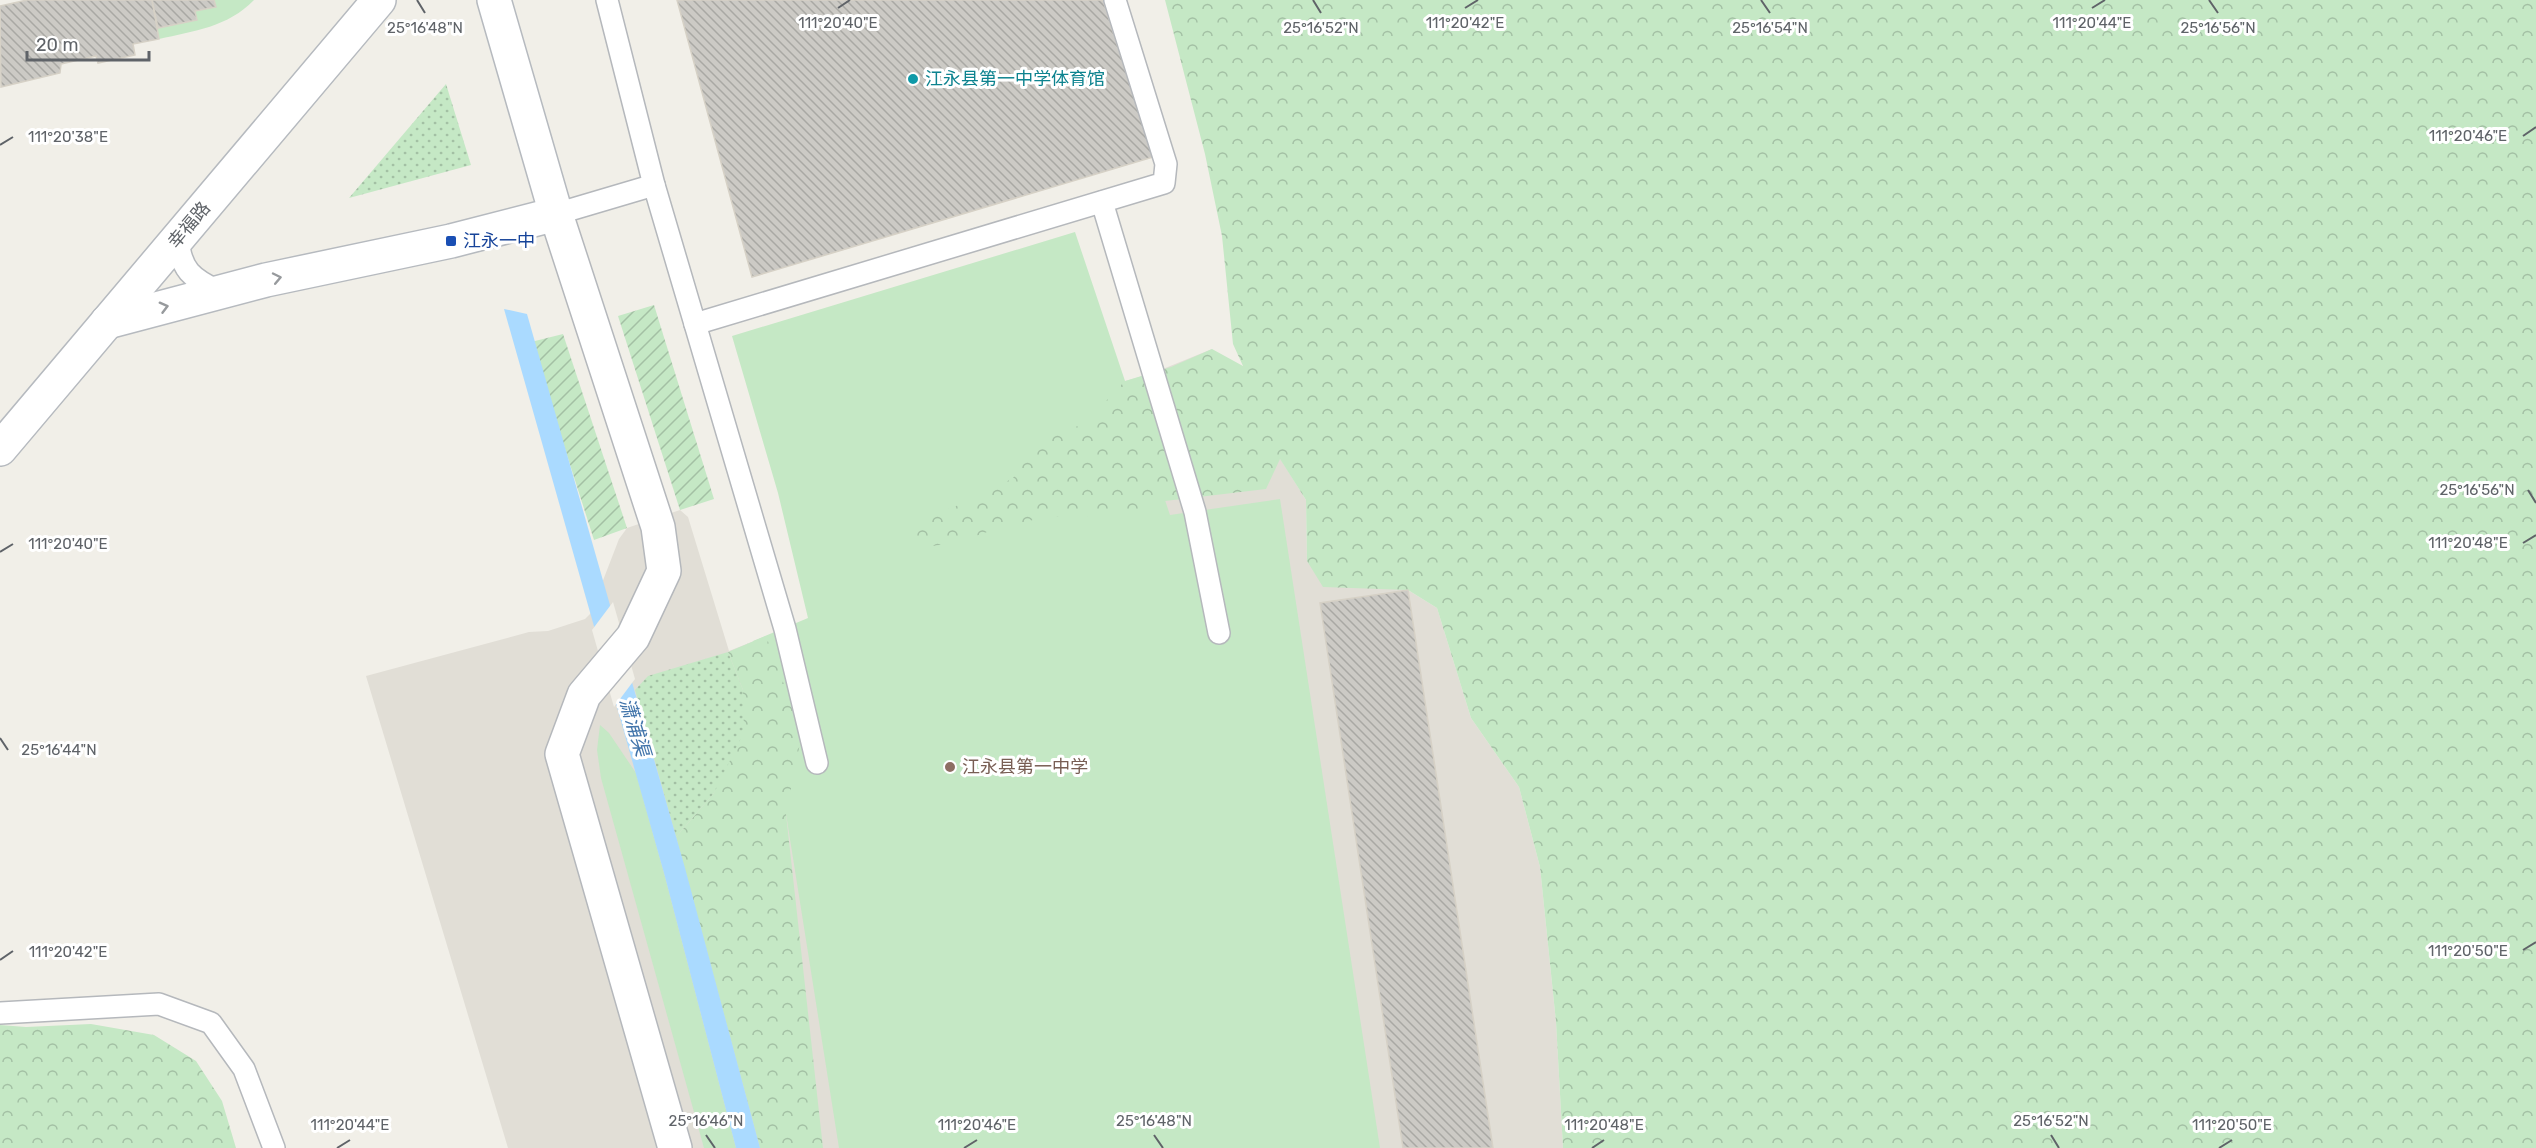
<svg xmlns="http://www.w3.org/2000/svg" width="2536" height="1148" font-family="Rubik,'Noto Sans SC',sans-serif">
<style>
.education{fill:#e1ded6}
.grass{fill:#c5e8c5}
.forest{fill:url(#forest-crowns)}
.park{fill:url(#park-dots)}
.garden{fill:url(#garden-furrows)}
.water{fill:#aadaff}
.pier{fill:#f1efe8}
.building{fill:url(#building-back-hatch);stroke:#d6d1c6;stroke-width:1.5}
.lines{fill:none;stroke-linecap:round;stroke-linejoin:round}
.lane-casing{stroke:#b5b8bc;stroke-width:24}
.street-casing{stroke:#b5b8bc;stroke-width:36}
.secondary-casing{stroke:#b6babf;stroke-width:36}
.lane{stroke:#fff;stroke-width:21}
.street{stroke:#fff;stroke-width:33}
.secondary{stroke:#fff;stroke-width:33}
.oneway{stroke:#979a9d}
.ticks{fill:none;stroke:#5f6368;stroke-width:2}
.culture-dot{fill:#0f9aa8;stroke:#fff;stroke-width:2}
.transit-dot{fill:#1a4fb4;stroke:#fff;stroke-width:2}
.education-dot{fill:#8d6e63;stroke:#fff;stroke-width:2}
.labels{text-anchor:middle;stroke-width:6;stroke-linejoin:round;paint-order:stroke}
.culture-label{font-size:18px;fill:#0d838f;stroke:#fff;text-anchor:start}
.street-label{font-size:18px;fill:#5f6368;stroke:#fff}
.transit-label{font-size:18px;fill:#164399;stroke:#fff;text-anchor:start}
.education-label{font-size:18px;fill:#785e54;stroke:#fff;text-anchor:start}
.water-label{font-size:20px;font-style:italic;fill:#4174aa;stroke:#fff}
.ticks-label{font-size:15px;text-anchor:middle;fill:#5f6368;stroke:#fff;stroke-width:6;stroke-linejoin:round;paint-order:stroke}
</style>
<defs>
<pattern id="forest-crowns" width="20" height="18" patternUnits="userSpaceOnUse" patternTransform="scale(1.5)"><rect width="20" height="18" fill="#c5e8c5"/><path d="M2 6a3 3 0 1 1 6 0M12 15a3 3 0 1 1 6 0" fill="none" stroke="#a3c0a4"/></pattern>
<pattern id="park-dots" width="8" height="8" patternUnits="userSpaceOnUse" patternTransform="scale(1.5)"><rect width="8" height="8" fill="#c5e8c5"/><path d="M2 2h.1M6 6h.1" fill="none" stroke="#a3c0a4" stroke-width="1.8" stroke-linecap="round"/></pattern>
<pattern id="garden-furrows" width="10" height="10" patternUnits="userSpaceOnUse" patternTransform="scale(1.5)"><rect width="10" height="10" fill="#c5e8c5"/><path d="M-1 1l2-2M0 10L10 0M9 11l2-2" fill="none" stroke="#a3c0a4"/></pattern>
<pattern id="building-back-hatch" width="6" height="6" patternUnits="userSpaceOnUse" patternTransform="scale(1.5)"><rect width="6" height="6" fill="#cccac5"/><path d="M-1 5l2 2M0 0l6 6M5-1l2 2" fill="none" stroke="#a9a8a4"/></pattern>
</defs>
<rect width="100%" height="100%" fill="#f1efe8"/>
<!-- education -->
<path class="education" d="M1212,349L1306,500L1307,561L1408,590L1437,608L1471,718L1519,787L1540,867L1556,1022L1563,1148H508L366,676L529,632L548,631L585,619L590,614L619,539L627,528L680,510L688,517L729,651L802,622L859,593L1088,392L1153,373Z"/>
<!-- grass -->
<g class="grass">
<path d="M152,0H254C228,27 194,31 159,39Z"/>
<path d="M1075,232L1170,515L1280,499L1380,1148H839L786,814L753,641L808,618L778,493L732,336Z"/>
<path d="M600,725L609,733L636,773L664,873L736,1148H704L601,778L597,750Z"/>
</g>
<!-- forest -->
<g class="forest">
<path d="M1165,0H2536V1148H1563L1556,1022L1540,867L1519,787L1471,718L1437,608L1408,590L1323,587L1307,561L1306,500L1280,459L1266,489L1165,501L1133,511L1092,516L1048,517L1004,526L959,542L926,547L912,531L941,512L976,498L1013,478L1042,438L1084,424L1125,381L1171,367L1212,349L1243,366L1233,344L1222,236L1205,154Z"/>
<path d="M766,636L802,733L786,814L823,1148H760L676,837L714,793L743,690L728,652Z"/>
<path d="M91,1024L154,1035L196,1061L222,1101L236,1148H0V1025L26,1027Z"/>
</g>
<!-- park -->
<g class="park">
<path d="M446,84L471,165L349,198Z"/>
<path d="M728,652L743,690L744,732L714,793L676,837L635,690L648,676Z"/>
</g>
<!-- garden -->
<g class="garden">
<path d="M654,305L714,499L680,510L618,316Z"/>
<path d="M563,334L627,528L594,540L531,342Z"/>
</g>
<!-- water -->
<path class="water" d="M504,309L527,314L685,868L760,1148H736L664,873Z"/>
<!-- pier -->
<path class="pier" d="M613,602L635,679L614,707L592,630Z"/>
<!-- building -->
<g class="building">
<path d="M27,0H152L159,39L133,44L135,55L98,63L96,56L61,64L60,73L1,87L0,6Z"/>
<path d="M152,0H214L216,7L195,11L197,20L158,28Z"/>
<path d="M677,0H1103L1153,157L752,277Z"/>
<path d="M1408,590L1493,1148H1403L1320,603Z"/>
</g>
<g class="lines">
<defs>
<g id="lane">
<path d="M607,0L654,185"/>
<path d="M1102,202L1195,512L1219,633"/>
<path d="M556,214L654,185L785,629L817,763"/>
<path d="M178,237C180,270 192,279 220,292"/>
<path d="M695,324L1164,183L1166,164L1115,0"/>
<path d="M0,1013L159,1004L211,1023L244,1069L274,1148"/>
</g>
<path id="street" d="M556,214L658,527L664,571L633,637L584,695L562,754L675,1148"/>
<g id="secondary">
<path d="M107,322L266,280L451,241L556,214L494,0"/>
<path d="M0,449L379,0"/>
</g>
</defs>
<!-- lane casing -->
<use href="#lane" class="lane-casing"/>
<!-- street casing -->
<use href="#street" class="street-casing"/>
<!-- secondary casing -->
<use href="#secondary" class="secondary-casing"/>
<!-- lane -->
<use href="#lane" class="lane"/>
<!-- street -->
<use href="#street" class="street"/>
<!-- secondary -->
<use href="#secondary" class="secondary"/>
</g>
<!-- one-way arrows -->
<defs><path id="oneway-chevron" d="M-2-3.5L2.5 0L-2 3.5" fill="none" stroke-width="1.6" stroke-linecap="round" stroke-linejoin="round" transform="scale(1.5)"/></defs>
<g class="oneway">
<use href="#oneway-chevron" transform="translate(277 278) rotate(-12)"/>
<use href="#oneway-chevron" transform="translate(164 307) rotate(-15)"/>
</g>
<!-- ticks -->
<path class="ticks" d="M417,0L425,13M1313,0L1321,13M1761,0L1770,13M2209,0L2218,13M838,8L850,0M1465,8L1478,0M2092,8L2105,0M2523,136L2536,127M0,145L13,137M2528,490L2536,503M2523,543L2536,535M0,552L13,544M0,738L8,750M2523,950L2536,942M0,960L13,951M706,1135L715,1148M1154,1135L1163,1148M2051,1135L2059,1148M337,1148L350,1140M964,1148L977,1140M1592,1148L1604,1140M2219,1148L2232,1140"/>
<!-- markers -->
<circle class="culture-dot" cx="913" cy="79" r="6"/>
<rect class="transit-dot" x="445" y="235" width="12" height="12" rx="3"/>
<circle class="education-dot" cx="950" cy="767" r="6"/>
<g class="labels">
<!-- culture labels -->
<g class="culture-label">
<text x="925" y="85">江永县第一中学体育馆</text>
</g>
<!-- street labels -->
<g class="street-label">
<text transform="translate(189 225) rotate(-50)" y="6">幸福路</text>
</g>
<!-- transit labels -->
<g class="transit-label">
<text x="463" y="247">江永一中</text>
</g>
<!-- education labels -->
<g class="education-label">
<text x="962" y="773">江永县第一中学</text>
</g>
<!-- water labels -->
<g class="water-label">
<text transform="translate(635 727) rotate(73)" y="7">潇浦渠</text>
</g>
</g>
<g class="ticks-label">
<text x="838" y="28">111°20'40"E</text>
<text x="1465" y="28">111°20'42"E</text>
<text x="2092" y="28">111°20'44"E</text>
<text x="2218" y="33">25°16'56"N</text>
<text x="425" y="33">25°16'48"N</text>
<text x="1321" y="33">25°16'52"N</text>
<text x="1770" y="33">25°16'54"N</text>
<text x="2468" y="141">111°20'46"E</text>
<text x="68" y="142">111°20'38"E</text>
<text x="2477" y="495">25°16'56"N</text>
<text x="2468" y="548">111°20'48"E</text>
<text x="68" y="549">111°20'40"E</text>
<text x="59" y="755">25°16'44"N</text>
<text x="2468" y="956">111°20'50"E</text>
<text x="68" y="957">111°20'42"E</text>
<text x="706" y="1126">25°16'46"N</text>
<text x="1154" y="1126">25°16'48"N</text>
<text x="2051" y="1126">25°16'52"N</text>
<text x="350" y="1130">111°20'44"E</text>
<text x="977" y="1130">111°20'46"E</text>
<text x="1604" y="1130">111°20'48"E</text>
<text x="2232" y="1130">111°20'50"E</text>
</g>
<!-- scale -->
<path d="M27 51v9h122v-9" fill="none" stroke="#5f6368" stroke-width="3"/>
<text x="36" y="51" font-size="18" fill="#5f6368" stroke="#ffffff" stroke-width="4.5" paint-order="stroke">20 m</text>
</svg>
